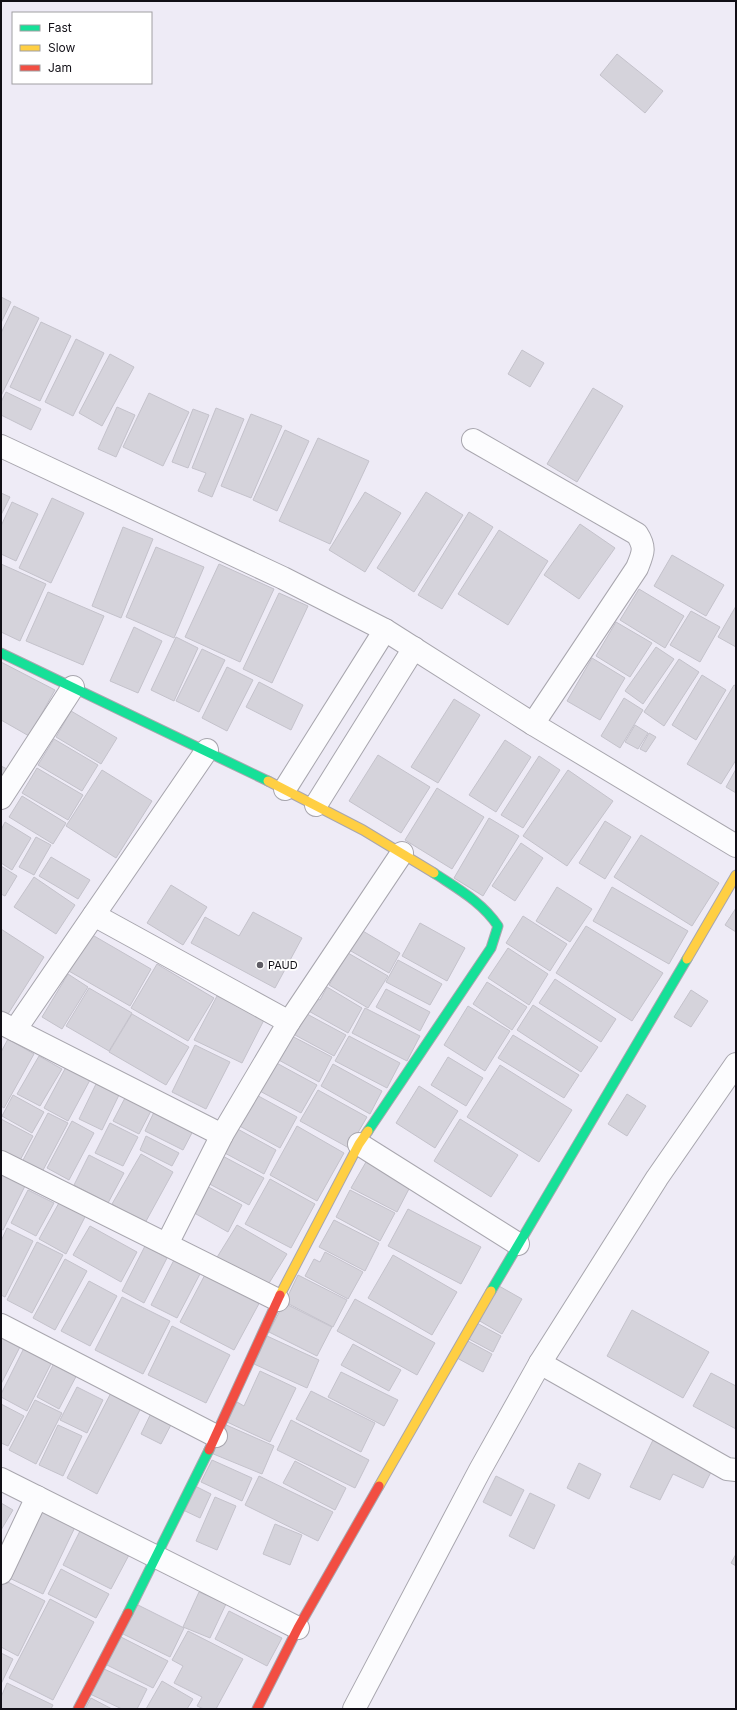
<svg xmlns="http://www.w3.org/2000/svg" width="737" height="1710" font-family="Inter,sans-serif">
<style>
.building{fill:#d5d3db;stroke:#c4c2cb}
.lines{fill:none;stroke-linecap:round;stroke-linejoin:round}
.street-casing{stroke:#a8a6ae;stroke-width:24}
.fast-casing{stroke:#a8a6ae;stroke-width:11}
.slow-casing{stroke:#a8a6ae;stroke-width:11}
.jam-casing{stroke:#a8a6ae;stroke-width:11}
.street{stroke:#fcfcfe;stroke-width:22}
.fast{stroke:#16e098;stroke-width:9}
.slow{stroke:#ffcf43;stroke-width:9}
.jam{stroke:#f24e42;stroke-width:9}
.poi-dot{fill:#5e5c64;stroke:#fff;stroke-width:1.5}
.labels{text-anchor:middle;stroke-width:3.5;stroke-linejoin:round;paint-order:stroke}
.poi-label{font-size:11px;fill:#110f16;stroke:#fff;text-anchor:start}
</style>
<rect width="100%" height="100%" fill="#eeebf6"/>
<!-- building -->
<g class="building">
<path d="M617,54L663,91L645,113L600,75Z"/>
<path d="M1,297L11,302L1,323Z"/>
<path d="M14,306L39,318L1,396V333Z"/>
<path d="M41,322L71,336L40,401L10,387Z"/>
<path d="M76,339L104,353L73,416L45,402Z"/>
<path d="M522,350L544,363L530,387L508,374Z"/>
<path d="M110,354L134,367L102,426L79,413Z"/>
<path d="M593,388L623,406L577,482L547,464Z"/>
<path d="M6,392L41,409L31,430L1,415V402Z"/>
<path d="M149,393L189,412L163,466L123,447Z"/>
<path d="M117,407L135,415L116,457L98,449Z"/>
<path d="M216,408L244,419L212,497L198,491L206,473L192,468Z"/>
<path d="M193,409L209,415L188,468L172,462Z"/>
<path d="M251,414L282,426L251,498L221,486Z"/>
<path d="M285,430L309,441L277,511L253,500Z"/>
<path d="M318,438L369,461L330,544L279,521Z"/>
<path d="M365,492L401,513L365,572L329,550Z"/>
<path d="M426,492L463,515L414,592L377,568Z"/>
<path d="M1,493L10,497L1,515Z"/>
<path d="M52,498L84,513L51,583L19,568Z"/>
<path d="M12,502L38,514L16,561L1,554V526Z"/>
<path d="M469,512L493,527L442,609L418,595Z"/>
<path d="M580,524L615,548L579,599L544,575Z"/>
<path d="M123,527L153,539L121,618L92,606Z"/>
<path d="M499,530L548,561L508,625L458,594Z"/>
<path d="M156,547L204,567L174,638L126,617Z"/>
<path d="M672,555L724,585L706,616L654,586Z"/>
<path d="M1,564L46,584L20,641L1,632Z"/>
<path d="M219,564L274,589L240,662L185,637Z"/>
<path d="M639,589L684,616L665,648L620,620Z"/>
<path d="M48,592L104,616L83,665L26,641Z"/>
<path d="M279,593L308,606L272,683L243,669Z"/>
<path d="M736,606V647L718,637Z"/>
<path d="M691,611L720,627L700,662L670,645Z"/>
<path d="M616,622L652,643L630,677L596,656Z"/>
<path d="M134,627L162,641L138,693L110,681Z"/>
<path d="M176,637L198,648L174,701L151,690Z"/>
<path d="M656,647L674,659L643,704L625,691Z"/>
<path d="M202,649L225,660L199,712L176,701Z"/>
<path d="M592,658L625,678L600,720L567,701Z"/>
<path d="M679,659L699,672L664,726L644,712Z"/>
<path d="M1,662L55,690L29,736L1,720Z"/>
<path d="M227,667L253,680L227,731L202,718Z"/>
<path d="M702,675L726,690L696,740L672,725Z"/>
<path d="M259,682L303,705L291,730L246,707Z"/>
<path d="M734,685L736,686V760L721,784L687,764Z"/>
<path d="M624,698L643,710L620,748L601,736Z"/>
<path d="M454,699L480,715L438,783L411,767Z"/>
<path d="M71,711L117,738L101,764L56,737Z"/>
<path d="M635,725L648,733L638,749L625,742Z"/>
<path d="M649,733L656,737L646,752L640,749Z"/>
<path d="M54,739L98,765L82,791L38,765Z"/>
<path d="M505,740L531,757L496,812L469,795Z"/>
<path d="M378,755L430,787L401,833L349,801Z"/>
<path d="M539,756L560,770L523,828L501,815Z"/>
<path d="M1,766L7,769L1,778Z"/>
<path d="M37,768L83,795L68,820L22,793Z"/>
<path d="M736,769V793L726,787Z"/>
<path d="M102,770L152,801L116,858L66,826Z"/>
<path d="M568,770L613,801L567,866L523,836Z"/>
<path d="M437,788L484,817L452,869L405,840Z"/>
<path d="M22,796L66,823L53,844L9,817Z"/>
<path d="M489,818L519,836L483,896L454,878Z"/>
<path d="M605,821L631,837L605,879L579,863Z"/>
<path d="M5,822L31,838L12,870L1,863V830Z"/>
<path d="M641,835L719,883L692,926L614,877Z"/>
<path d="M36,837L51,845L34,875L19,867Z"/>
<path d="M521,843L543,858L515,901L492,886Z"/>
<path d="M51,857L90,880L78,899L39,876Z"/>
<path d="M1,866L17,876L5,896L1,894Z"/>
<path d="M34,877L75,905L56,934L14,907Z"/>
<path d="M171,885L207,907L183,945L147,923Z"/>
<path d="M557,887L592,909L570,942L536,921Z"/>
<path d="M612,887L688,931L669,964L593,921Z"/>
<path d="M736,908V932L725,925Z"/>
<path d="M253,912L302,938L275,988L191,943L205,917L239,936Z"/>
<path d="M523,916L567,944L550,971L506,943Z"/>
<path d="M420,923L465,948L447,981L402,956Z"/>
<path d="M586,926L663,973L632,1021L556,973Z"/>
<path d="M356,927L400,953L389,973L344,947Z"/>
<path d="M1,929L44,957L8,1014L1,1010Z"/>
<path d="M89,933L151,969L130,1006L67,970Z"/>
<path d="M508,948L548,974L529,1005L488,978Z"/>
<path d="M348,953L388,976L368,1008L329,985Z"/>
<path d="M398,960L442,984L430,1005L386,982Z"/>
<path d="M157,964L214,998L188,1041L131,1008Z"/>
<path d="M68,974L88,987L62,1029L42,1017Z"/>
<path d="M555,979L616,1019L601,1042L539,1003Z"/>
<path d="M487,982L527,1007L512,1030L473,1004Z"/>
<path d="M327,987L362,1008L348,1033L305,1009L312,996L320,1000Z"/>
<path d="M89,988L132,1013L109,1051L66,1026Z"/>
<path d="M386,989L430,1012L420,1031L376,1007Z"/>
<path d="M691,990L708,1001L691,1027L674,1017Z"/>
<path d="M217,996L264,1020L242,1063L194,1040Z"/>
<path d="M533,1005L598,1047L581,1072L517,1030Z"/>
<path d="M468,1006L510,1031L485,1071L444,1045Z"/>
<path d="M365,1008L420,1036L407,1061L352,1033Z"/>
<path d="M132,1014L189,1047L166,1085L109,1052Z"/>
<path d="M307,1014L346,1035L334,1056L295,1035Z"/>
<path d="M288,1034L332,1057L319,1082L275,1058Z"/>
<path d="M513,1035L579,1075L564,1098L498,1058Z"/>
<path d="M349,1036L400,1063L387,1088L335,1061Z"/>
<path d="M8,1039L34,1054L4,1108L1,1106V1052Z"/>
<path d="M195,1045L230,1062L206,1109L172,1092Z"/>
<path d="M39,1056L62,1069L40,1106L17,1094Z"/>
<path d="M448,1057L483,1078L466,1106L431,1085Z"/>
<path d="M271,1060L317,1085L301,1113L256,1089Z"/>
<path d="M333,1064L382,1091L370,1114L321,1086Z"/>
<path d="M500,1065L572,1110L539,1162L467,1117Z"/>
<path d="M66,1067L90,1080L68,1121L44,1108Z"/>
<path d="M96,1084L119,1095L102,1130L79,1119Z"/>
<path d="M419,1086L458,1111L435,1148L396,1123Z"/>
<path d="M318,1090L367,1117L349,1148L300,1121Z"/>
<path d="M251,1092L297,1117L280,1148L234,1123Z"/>
<path d="M627,1094L646,1106L627,1136L608,1124Z"/>
<path d="M13,1095L44,1112L32,1133L2,1116Z"/>
<path d="M126,1096L152,1109L139,1134L113,1121Z"/>
<path d="M155,1110L194,1129L183,1150L145,1131Z"/>
<path d="M48,1113L68,1123L42,1172L22,1162Z"/>
<path d="M1,1119L33,1136L18,1164L1,1155Z"/>
<path d="M460,1119L518,1155L491,1197L434,1161Z"/>
<path d="M72,1121L94,1133L69,1180L47,1168Z"/>
<path d="M110,1123L138,1137L123,1166L95,1153Z"/>
<path d="M297,1126L344,1153L317,1201L270,1175Z"/>
<path d="M234,1127L276,1150L264,1174L221,1151Z"/>
<path d="M146,1136L179,1153L172,1166L140,1150Z"/>
<path d="M217,1153L264,1178L249,1205L202,1180Z"/>
<path d="M141,1154L173,1172L145,1223L112,1204Z"/>
<path d="M89,1155L124,1173L108,1203L74,1185Z"/>
<path d="M366,1162L411,1185L397,1212L351,1188Z"/>
<path d="M1,1172L26,1184L3,1230L1,1229Z"/>
<path d="M270,1179L315,1204L291,1248L245,1224Z"/>
<path d="M203,1184L242,1205L228,1232L189,1210Z"/>
<path d="M28,1190L54,1203L36,1236L11,1223Z"/>
<path d="M350,1190L395,1213L380,1241L336,1217Z"/>
<path d="M60,1201L86,1215L66,1254L39,1239Z"/>
<path d="M408,1209L481,1247L461,1284L388,1246Z"/>
<path d="M334,1220L379,1243L365,1271L319,1247Z"/>
<path d="M237,1225L287,1254L266,1288L216,1259Z"/>
<path d="M90,1226L137,1252L121,1282L73,1255Z"/>
<path d="M7,1228L33,1241L5,1297L1,1295V1241Z"/>
<path d="M37,1242L63,1255L32,1313L7,1300Z"/>
<path d="M145,1246L167,1258L144,1303L122,1291Z"/>
<path d="M325,1252L363,1272L348,1299L305,1276L314,1259L320,1262Z"/>
<path d="M393,1255L457,1292L432,1335L368,1298Z"/>
<path d="M175,1258L201,1272L177,1318L151,1305Z"/>
<path d="M65,1259L87,1271L55,1330L33,1318Z"/>
<path d="M208,1269L262,1298L234,1350L180,1322Z"/>
<path d="M298,1275L347,1300L333,1327L285,1302Z"/>
<path d="M89,1281L117,1296L90,1346L61,1331Z"/>
<path d="M499,1286L522,1299L502,1334L478,1320Z"/>
<path d="M122,1297L170,1321L143,1374L95,1350Z"/>
<path d="M355,1299L435,1343L417,1375L337,1331Z"/>
<path d="M284,1303L332,1327L317,1356L269,1332Z"/>
<path d="M632,1310L709,1352L683,1398L607,1356Z"/>
<path d="M475,1322L501,1336L493,1352L467,1338Z"/>
<path d="M172,1326L230,1355L206,1403L148,1375Z"/>
<path d="M1,1330L23,1341L1,1384Z"/>
<path d="M267,1336L319,1360L307,1388L254,1364Z"/>
<path d="M466,1340L492,1354L483,1372L457,1358Z"/>
<path d="M27,1342L55,1356L27,1411L1,1397V1394Z"/>
<path d="M353,1344L401,1370L389,1391L341,1365Z"/>
<path d="M57,1357L80,1369L59,1409L37,1397Z"/>
<path d="M260,1371L296,1388L270,1442L227,1422L237,1402L244,1406Z"/>
<path d="M341,1372L398,1400L384,1426L328,1397Z"/>
<path d="M711,1373L736,1386V1429L693,1406Z"/>
<path d="M77,1387L103,1400L87,1433L60,1420Z"/>
<path d="M114,1387L144,1402L97,1494L67,1478Z"/>
<path d="M311,1391L375,1423L361,1452L296,1419Z"/>
<path d="M35,1400L62,1413L36,1464L9,1450Z"/>
<path d="M1,1404L24,1416L8,1446L1,1443Z"/>
<path d="M154,1407L175,1417L161,1444L141,1434Z"/>
<path d="M291,1420L369,1460L355,1488L277,1450Z"/>
<path d="M224,1424L274,1446L262,1474L211,1453Z"/>
<path d="M58,1425L82,1436L63,1476L39,1465Z"/>
<path d="M654,1438L714,1466L703,1488L673,1474L660,1500L630,1487Z"/>
<path d="M212,1460L252,1478L242,1501L201,1482Z"/>
<path d="M295,1461L346,1488L335,1510L283,1483Z"/>
<path d="M579,1463L601,1474L589,1499L567,1488Z"/>
<path d="M259,1476L333,1512L318,1541L245,1505Z"/>
<path d="M496,1476L524,1490L511,1516L483,1502Z"/>
<path d="M195,1486L211,1494L200,1518L183,1510Z"/>
<path d="M530,1493L555,1505L534,1549L509,1536Z"/>
<path d="M215,1497L236,1506L217,1550L196,1541Z"/>
<path d="M1,1503L13,1510L1,1530Z"/>
<path d="M36,1507L76,1525L43,1594L3,1575Z"/>
<path d="M275,1524L302,1535L290,1565L263,1554Z"/>
<path d="M80,1531L129,1555L111,1589L63,1565Z"/>
<path d="M736,1554V1566L731,1563Z"/>
<path d="M61,1569L109,1594L96,1618L48,1594Z"/>
<path d="M2,1579L45,1601L18,1656L1,1647Z"/>
<path d="M199,1592L226,1604L210,1638L183,1627Z"/>
<path d="M50,1599L94,1622L53,1700L9,1678Z"/>
<path d="M136,1604L184,1628L170,1657L121,1633Z"/>
<path d="M229,1611L282,1638L267,1666L215,1639Z"/>
<path d="M188,1631L243,1659L216,1709H204L197,1706L202,1697L174,1683L183,1666L172,1660Z"/>
<path d="M119,1636L168,1661L153,1688L105,1664Z"/>
<path d="M1,1653L13,1659L1,1684Z"/>
<path d="M102,1668L147,1689L137,1709H122L90,1694Z"/>
<path d="M162,1681L193,1699L187,1709H146Z"/>
<path d="M7,1683L53,1705L51,1709H1V1697Z"/>
<path d="M91,1698L112,1709H85Z"/>
</g>
<g class="lines">
<defs>
<g id="street">
<path d="M473,440L637,534C646,548 643,553 637,568L533,724"/>
<path d="M1,446L283,578L385,630L533,724L736,846"/>
<path d="M285,789L385,630"/>
<path d="M1,798L73,687"/>
<path d="M316,805L414,648"/>
<path d="M94,915L289,1022"/>
<path d="M1,1023L222,1135"/>
<path d="M15,1030L207,750"/>
<path d="M359,1144L518,1244"/>
<path d="M1,1162L278,1300"/>
<path d="M167,1244L222,1135L289,1022L402,853"/>
<path d="M1,1325L216,1436"/>
<path d="M540,1363L727,1469L736,1470"/>
<path d="M1,1479L298,1628"/>
<path d="M1,1573L37,1497"/>
<path d="M354,1709L480,1470L540,1363L657,1178L736,1064"/>
</g>
<g id="fast">
<path d="M1,653L268,781"/>
<path d="M368,1131L491,948L498,926C482,902 458,889 434,873"/>
<path d="M491,1291L687,959"/>
<path d="M128,1613L209,1450"/>
</g>
<g id="slow">
<path d="M268,781L363,830L434,873"/>
<path d="M687,959L736,875"/>
<path d="M280,1295L359,1144L368,1131"/>
<path d="M379,1486L491,1291"/>
</g>
<g id="jam">
<path d="M209,1450L280,1295"/>
<path d="M78,1709L128,1613"/>
<path d="M257,1709L298,1628L379,1486"/>
</g>
</defs>
<!-- street casing -->
<use href="#street" class="street-casing"/>
<!-- fast casing -->
<use href="#fast" class="fast-casing"/>
<!-- slow casing -->
<use href="#slow" class="slow-casing"/>
<!-- jam casing -->
<use href="#jam" class="jam-casing"/>
<!-- street -->
<use href="#street" class="street"/>
<!-- fast -->
<use href="#fast" class="fast"/>
<!-- slow -->
<use href="#slow" class="slow"/>
<!-- jam -->
<use href="#jam" class="jam"/>
</g>
<!-- markers -->
<circle class="poi-dot" cx="260" cy="965" r="4"/>
<g class="labels">
<!-- poi labels -->
<g class="poi-label">
<text x="268" y="969">PAUD</text>
</g>
</g>
<!-- border -->
<rect width="737" height="1710" fill="none" stroke="#110f16" stroke-width="4"/>
<!-- legend -->
<rect x="12" y="12" width="140" height="72" fill="#ffffff" stroke="#a09fa2"/>
<rect x="20" y="25" width="20" height="6" fill="#16e098" stroke="#a09fa2"/>
<text x="48" y="32" font-size="12" fill="#110f16">Fast</text>
<rect x="20" y="45" width="20" height="6" fill="#ffcf43" stroke="#a09fa2"/>
<text x="48" y="52" font-size="12" fill="#110f16">Slow</text>
<rect x="20" y="65" width="20" height="6" fill="#f24e42" stroke="#a09fa2"/>
<text x="48" y="72" font-size="12" fill="#110f16">Jam</text>
</svg>
